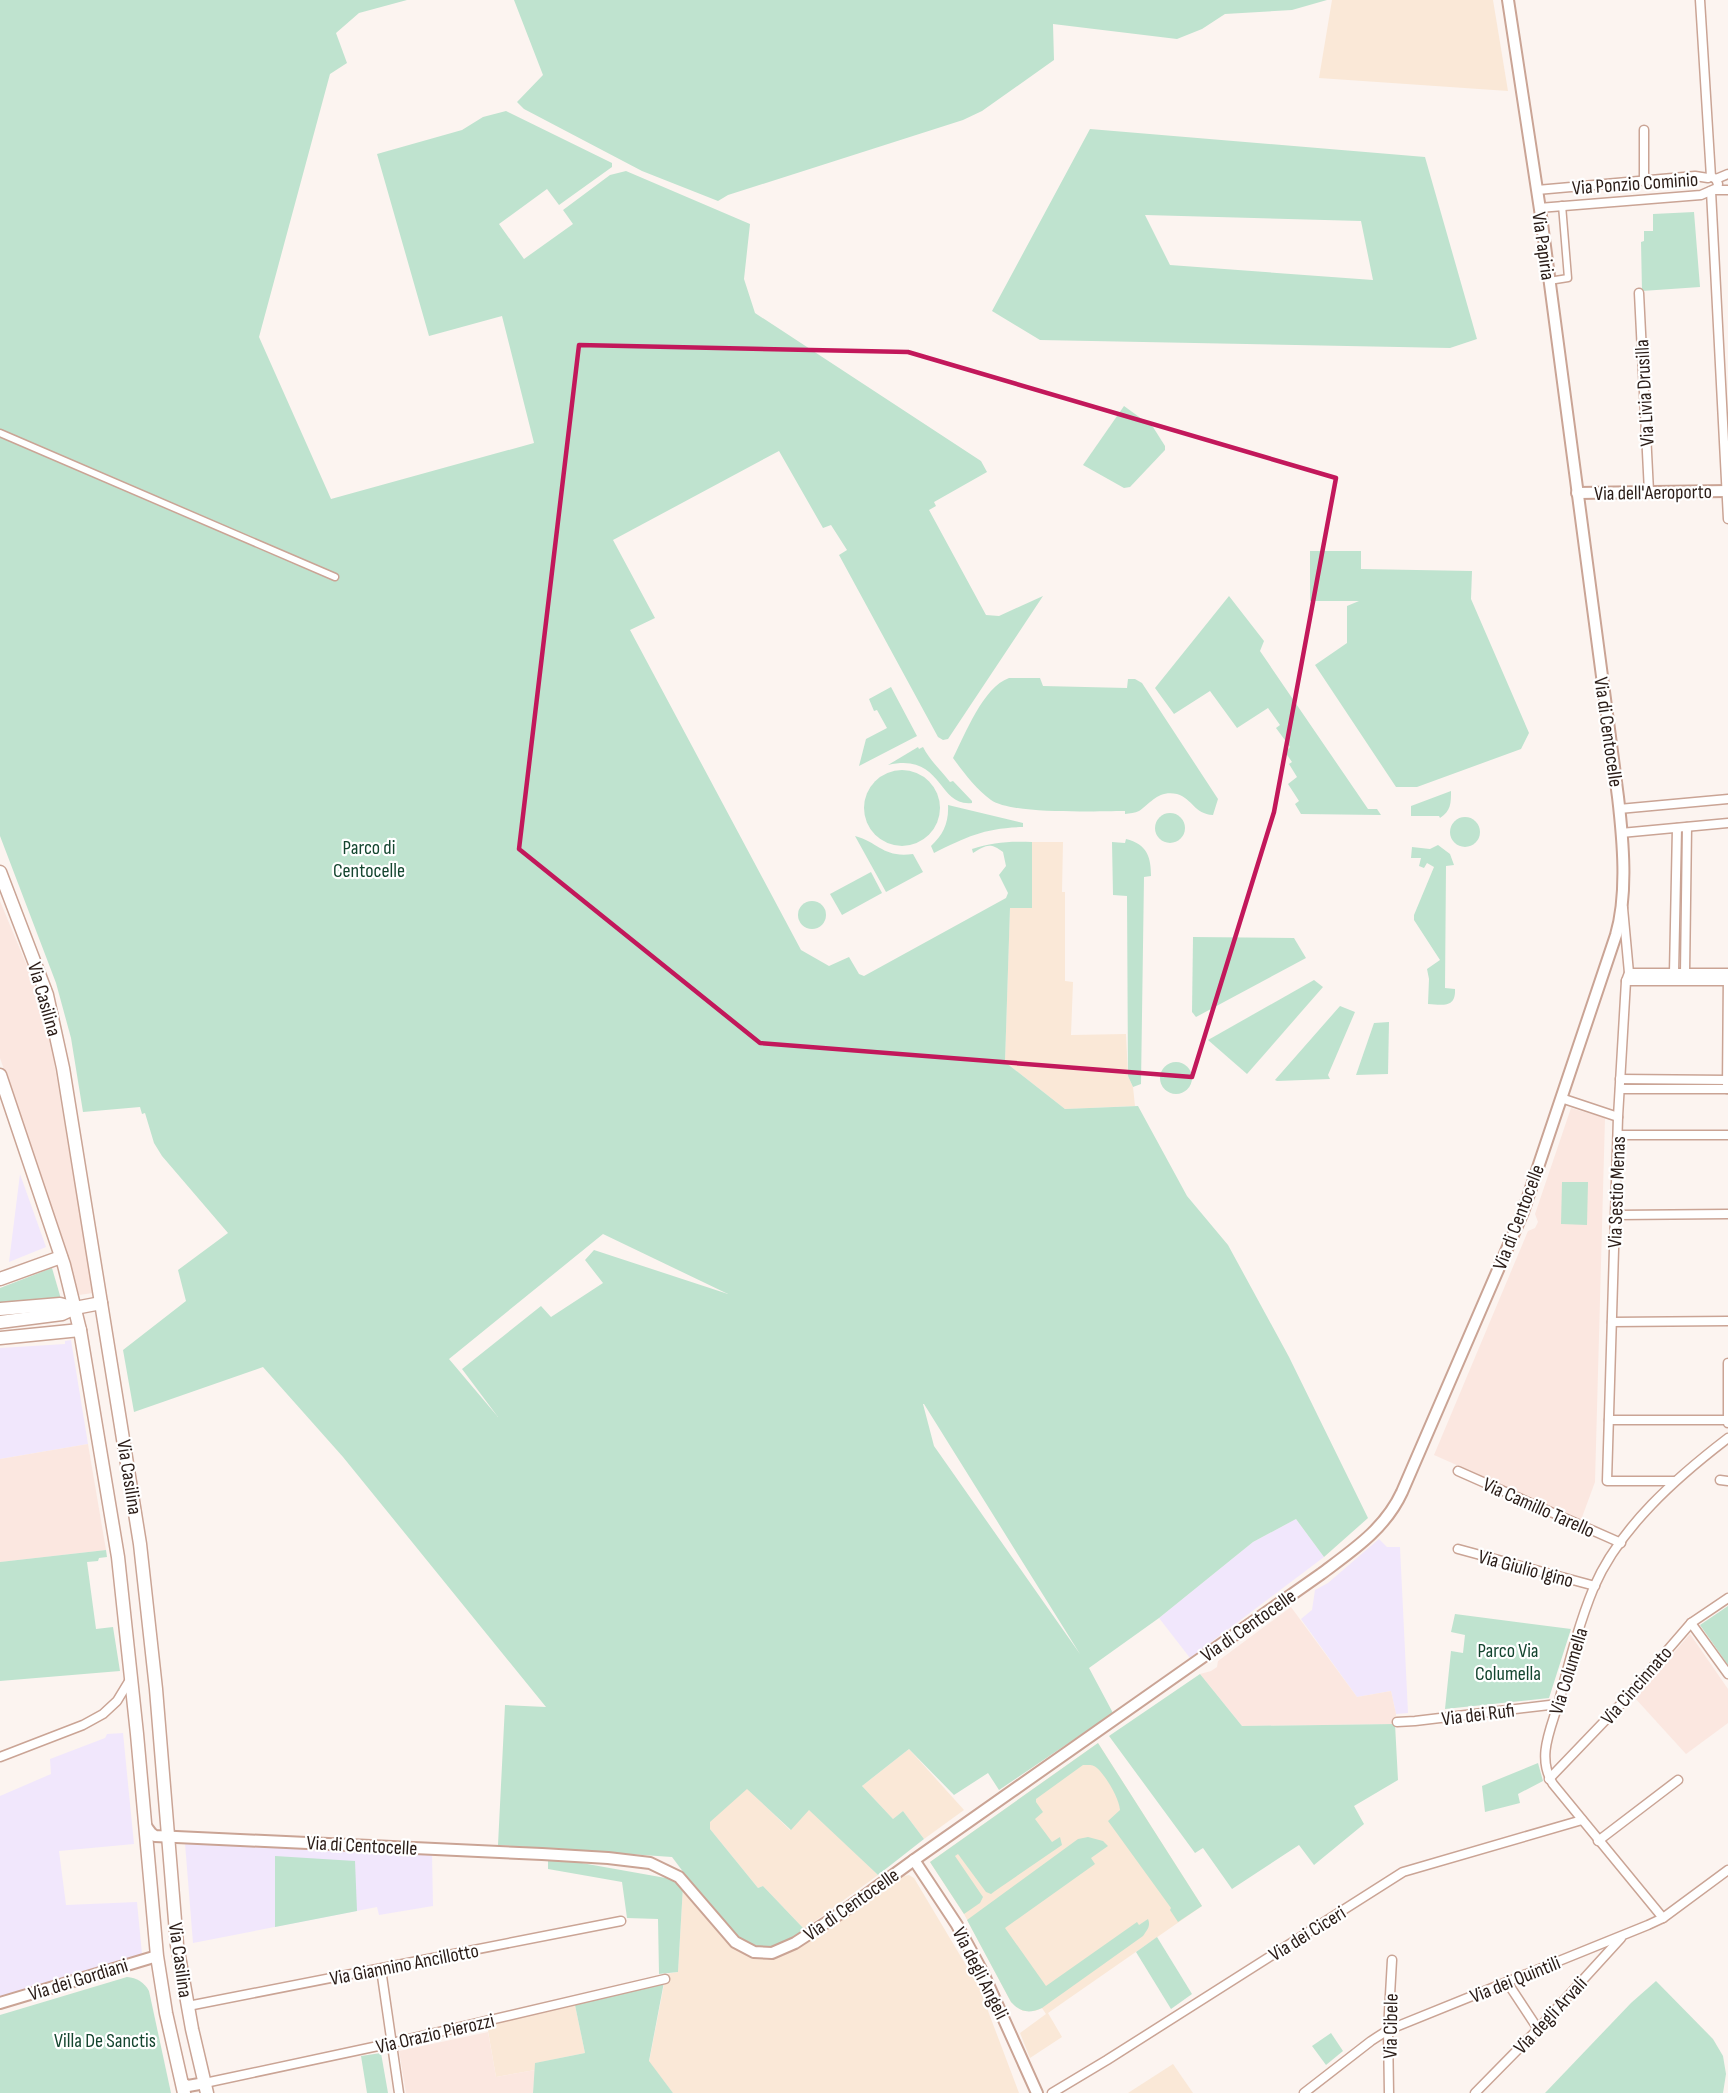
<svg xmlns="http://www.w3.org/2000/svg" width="1728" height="2093" font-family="'Sofia Sans Condensed',sans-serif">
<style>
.commercial{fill:#f1e7fc}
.industrial{fill:#fae8d7}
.built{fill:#fbe7e0}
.green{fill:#bfe3cf;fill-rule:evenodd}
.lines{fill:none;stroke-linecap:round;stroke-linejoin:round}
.pedestrian-casing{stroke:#caa495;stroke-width:9}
.minor-casing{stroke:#caa495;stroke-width:11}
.tertiary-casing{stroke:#caa495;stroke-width:14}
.secondary-casing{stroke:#caa495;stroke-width:15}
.pedestrian{stroke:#fff;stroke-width:6}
.minor{stroke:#fff;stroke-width:8}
.tertiary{stroke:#fff;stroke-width:10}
.secondary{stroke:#fff;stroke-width:12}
.marked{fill:none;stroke:#c2185b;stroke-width:4.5;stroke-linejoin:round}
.labels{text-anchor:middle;stroke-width:4.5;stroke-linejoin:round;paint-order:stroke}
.street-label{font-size:20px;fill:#2a1c17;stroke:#fff}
.park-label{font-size:20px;fill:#14452f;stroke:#fff}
</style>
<rect width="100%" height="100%" fill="#fcf4f0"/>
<!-- commercial -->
<g class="commercial">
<path d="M20,1174L46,1247L9,1262Z"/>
<path d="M71,1340L88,1444L0,1459V1348L65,1344V1341Z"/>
<path d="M1296,1519L1324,1557L1190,1658L1159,1618L1253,1542Z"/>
<path d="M1379,1539L1387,1547H1400L1408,1713L1396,1714L1391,1691L1357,1697L1301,1619L1312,1610L1315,1590L1328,1583Z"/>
<path d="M123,1733L134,1844L59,1851L66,1905L137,1902L142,1954L0,1999V1796L51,1774L50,1759L105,1738L107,1734Z"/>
<path d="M185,1843L432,1853L433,1906L379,1915L377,1907L193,1943Z"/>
</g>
<!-- industrial -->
<g class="industrial">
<path d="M1332,0H1493L1508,91L1319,78Z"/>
<path d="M1032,842H1063L1062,892H1065V981L1073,982L1071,1035L1126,1034L1128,1076L1133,1087L1135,1106L1065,1109L1005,1062L1010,907H1032Z"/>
<path d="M1098,1743L1202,1906L1048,2013L1062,2037L1030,2058L1020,2033L1046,2014L1042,2008L1035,2011H1023L1011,2002L964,1914L930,1862Z"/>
<path d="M909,1749L964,1810L924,1839L903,1811L893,1819L862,1786Z"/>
<path d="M747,1788L790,1830L809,1809L878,1875L804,1929L763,1886L758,1888L710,1829L709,1822Z"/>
<path d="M909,1875L914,1878L979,1987L1019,2093H673L649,2062L666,1974L678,1972L683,1886L732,1944L745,1953L767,1960L781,1956L904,1876Z"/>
<path d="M575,2005L585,2053L536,2063L535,2070L496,2077L487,2025Z"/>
<path d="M1173,2064L1193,2093H1128Z"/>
</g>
<!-- built -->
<g class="built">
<path d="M0,901L42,1002L51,1044L93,1293L79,1295L67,1251L0,1058Z"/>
<path d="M1571,1108L1605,1118L1595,1482L1581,1520L1434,1455L1528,1231L1535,1228L1538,1222L1535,1214Z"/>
<path d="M88,1444L106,1550L0,1562V1459Z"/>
<path d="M1291,1607L1357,1697L1391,1691L1396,1714L1395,1724L1242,1726L1200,1674L1211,1671L1217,1667L1218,1661Z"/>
<path d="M1690,1634L1728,1689V1723L1686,1754L1635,1698Z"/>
<path d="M488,2032L496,2077L535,2070L533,2093H406L399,2051Z"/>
</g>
<!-- green -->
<g class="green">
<path d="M0,0H407L359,13L336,33L347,63L330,74L259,337L331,499L534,443L502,316L429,336L377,154L462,130L483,117L506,111L612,163V167L559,205L547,189L499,224L524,259L573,224L563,210L610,175L626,171L750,224L744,279L755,313L981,461L987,472L934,502L936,506L929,510L986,615L999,616L1043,596L948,739L943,740L938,737L839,555L847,550L831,525L823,528L779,451L613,540L655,618L630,630L801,950L829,966L849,957L859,974L864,976L1006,898L1008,893L999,875L1006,866L1003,852C990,842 986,845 973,853L972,849C992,842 1011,841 1032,842V908H1010L1005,1062L1065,1109L1138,1106L1187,1196L1228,1245L1289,1357L1368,1518L1324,1557L1296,1519L1253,1542L1159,1618L1089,1668L1113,1713L999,1790L988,1773L954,1795L909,1749L862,1786L893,1819L903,1811L924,1839L878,1875L809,1810L791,1830L747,1789L710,1822V1829L758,1888L763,1886L804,1929L788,1942L773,1947L760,1949L744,1944L723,1925L672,1857L498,1845L505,1705L546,1707L343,1457L263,1367L134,1412L123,1350L186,1301L178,1270L228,1233L162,1156L154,1143L145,1113L142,1114L140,1107L83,1112L71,1038L56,983L0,836ZM603,1234L728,1294L594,1250L585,1260L603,1283L551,1317L541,1306L462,1369L498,1417L449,1359ZM923,1404H924L1080,1654L934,1446Z"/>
<path d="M514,0H1327L1292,10L1225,14L1202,29L1177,39L1053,24L1054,60L982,111L963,120L728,195L718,201L642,171L524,109L517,102L543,75Z"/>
<path d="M1090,129L1425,157L1477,339L1450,348L1040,340L992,311ZM1145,215L1361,221L1373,280L1170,265Z"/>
<path d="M1694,212L1700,287L1642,291L1641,242L1644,241V231H1653V214Z"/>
<path d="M1124,406L1153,427L1165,446V450L1130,487L1124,488L1083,465Z"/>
<path d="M1310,551H1361V569L1472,571L1471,599L1529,733L1521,749L1417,787H1396L1315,665L1347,643V606L1359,601H1310Z"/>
<path d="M1229,596L1264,641L1260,651L1368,809H1377L1381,815L1301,814L1295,804L1299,801L1288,784L1297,777L1289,764L1292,762L1285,752L1290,747L1276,728L1280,725L1268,708L1237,728L1210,691L1174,714L1155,688Z"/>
<path d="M1009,678H1040L1043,686L1127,688L1128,679H1135L1142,683L1218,799L1213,815C1194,814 1193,799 1177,794C1158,790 1151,803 1139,811C1135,813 1130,813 1125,814V811C1096,811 1013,815 991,800C976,789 964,773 953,758C965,735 983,687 1009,678Z"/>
<path d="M891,687L917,736L859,766L866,739L887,728L877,710L874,711L869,699Z"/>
<path d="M918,747L919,749L923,747C931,762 940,769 950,782L953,781L972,801V803C937,807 943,752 888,765Z"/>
<circle cx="902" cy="808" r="38"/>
<path d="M1451,791C1451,803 1451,811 1440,818L1439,816H1411V806Z"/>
<path d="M948,805L1023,823V827C985,828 968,836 934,853L931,846C943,835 949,823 948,805Z"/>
<circle cx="1170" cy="828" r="15"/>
<circle cx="1465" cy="832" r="15"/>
<path d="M855,836C880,843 883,858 913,854L923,872L886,892Z"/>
<path d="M1126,839C1147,844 1151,857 1151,876L1144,877L1141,1084L1133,1087L1128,1076L1127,896L1113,895L1112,842L1125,843Z"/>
<path d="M1438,845L1450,854L1454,865L1446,866L1445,988L1455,989C1456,1008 1443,1005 1428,1004L1429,979L1427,969L1440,960L1414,920V915L1434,867L1427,863L1424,868L1419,866L1421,858H1411L1412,847L1430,849Z"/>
<path d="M871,872L882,893L842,915L830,894Z"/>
<circle cx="812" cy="915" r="14"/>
<path d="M1193,937L1294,938L1306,958L1196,1017L1192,1012Z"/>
<path d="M1314,980L1323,987L1247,1074L1208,1040Z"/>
<path d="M1340,1006L1355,1012L1328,1075L1330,1079L1277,1081L1275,1080Z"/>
<path d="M1389,1022L1388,1074L1356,1075L1374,1023Z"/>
<circle cx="1176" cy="1078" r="16"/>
<path d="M1562,1182H1588L1587,1225L1561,1224Z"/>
<path d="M52,1268L61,1299L0,1305V1288Z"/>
<path d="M106,1550L107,1557L99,1558L98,1561L87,1562L96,1629L113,1627L120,1671L0,1681V1562Z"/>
<path d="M1728,1606V1665L1700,1625Z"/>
<path d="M1455,1614L1571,1629L1549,1698L1445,1709L1451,1651L1463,1653L1465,1635L1451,1632Z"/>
<path d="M1200,1674L1242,1726L1395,1724L1398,1780L1354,1806L1364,1824L1314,1865L1299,1845L1232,1889L1203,1848L1195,1853L1109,1736Z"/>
<path d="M1098,1743L1202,1906L1178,1922L1170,1910L1171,1908L1108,1821L1120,1810C1119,1798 1106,1776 1097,1768C1093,1764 1088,1765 1083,1765L1036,1799V1802L1043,1812L1035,1819L1052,1842L1060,1837L1062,1845L995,1891L991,1894L986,1892L958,1854L955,1856L983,1897L980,1903L964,1914L930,1862Z"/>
<path d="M1538,1763L1543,1781L1518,1794L1520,1803L1485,1812L1482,1786Z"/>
<path d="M1088,1837L1103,1841L1108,1846L1091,1858L1095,1864L1005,1928L1046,1986L1137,1922L1139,1925L1148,1919C1151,1926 1147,1930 1143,1936L1042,2008C1029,2014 1020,2012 1011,2002L967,1920L1078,1839Z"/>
<path d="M275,1856L355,1861L357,1911L275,1927Z"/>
<path d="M548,1857L677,1880L683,1886L678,1972L659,1974L658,1919L627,1918L622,1882L548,1869Z"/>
<path d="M1157,1937L1192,1994L1171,2009L1136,1952Z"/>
<path d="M127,1977C137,1978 144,1982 149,1991L171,2093H0V2015Z"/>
<path d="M1656,1981L1713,2039L1723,2056L1726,2074L1723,2093H1545L1631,2003Z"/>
<path d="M664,1982L649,2061L673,2093H533L535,2063L585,2053L575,2005Z"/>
<path d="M1331,2033L1343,2051L1326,2065L1312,2046Z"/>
<path d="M381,2053L388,2093H367L361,2056Z"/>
</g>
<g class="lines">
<defs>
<g id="pedestrian">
<path d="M1549,281L1568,278L1562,205"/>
<path d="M0,433L335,577"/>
</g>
<g id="minor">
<path d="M1700,0L1711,177"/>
<path d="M1712,177L1716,179L1728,174"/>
<path d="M1644,181V130"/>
<path d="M1537,190L1695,176L1708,178"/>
<path d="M1715,190H1728"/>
<path d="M1711,191L1728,519"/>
<path d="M1539,208L1701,195L1717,188L1718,184L1716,179"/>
<path d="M1639,293L1649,492"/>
<path d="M1619,809L1728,799"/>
<path d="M1621,833L1728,823"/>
<path d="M1623,908L1629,973L1626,981L1618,1117L1607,1481H1674"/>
<path d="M1629,973H1728"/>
<path d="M1674,973L1677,828"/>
<path d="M1685,973L1687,827"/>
<path d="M1626,981H1728"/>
<path d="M1620,1079L1728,1080"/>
<path d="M1620,1089H1728"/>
<path d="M1727,1089L1728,974"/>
<path d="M1561,1098L1618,1117"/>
<path d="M1618,1135H1728"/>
<path d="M1616,1215L1728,1214"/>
<path d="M1612,1322L1728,1321"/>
<path d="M1728,1363V1423"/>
<path d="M1609,1420H1727"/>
<path d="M1458,1471L1621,1543"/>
<path d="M1720,1480L1728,1481"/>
<path d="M1458,1549L1595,1586"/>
<path d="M1691,1623L1728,1674"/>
<path d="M1397,1722L1415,1721L1558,1704"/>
<path d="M0,1757L83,1725L103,1714L117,1701L131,1678"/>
<path d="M1549,1779L1620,1705L1691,1623L1728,1598"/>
<path d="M1598,1841L1678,1780"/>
<path d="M1663,1918L1553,1784C1536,1757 1551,1729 1559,1701C1569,1663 1579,1623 1594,1587C1620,1527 1677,1477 1728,1438"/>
<path d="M381,1969L399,2093"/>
<path d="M1507,1982L1538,2029"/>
<path d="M188,2006L621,1921"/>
<path d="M205,2083L392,2043L665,1979"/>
<path d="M1052,2093L1107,2060L1403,1872L1582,1820"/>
<path d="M1304,2093L1371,2041L1388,2030L1648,1925L1663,1918L1728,1870"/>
<path d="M1389,2093L1388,2030L1392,1960"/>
<path d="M1475,2093L1538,2029L1621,1938"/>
</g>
<g id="tertiary">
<path d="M1577,493L1728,491"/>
<path d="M145,1825L151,1833L155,1836L542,1854L608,1858L650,1863L679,1877L735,1942L754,1952L772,1953L795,1943L844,1911L914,1860L1321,1574C1353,1550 1385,1529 1402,1492L1523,1212L1616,935C1628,894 1623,840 1618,797L1541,216L1508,0"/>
<path d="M914,1860L957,1925L983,1973L1037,2093"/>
<path d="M0,2003L157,1956"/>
<path d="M182,2083L188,2086L205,2083"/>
</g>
<g id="secondary">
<path d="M0,872L47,995L63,1068L140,1544L156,1689L177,1945L192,2029L207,2093"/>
<path d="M0,1075L64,1265L80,1330L118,1557L137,1734L157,1956L166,2013L184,2093"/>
<path d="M0,1279L61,1257"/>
<path d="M0,1309L60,1304L75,1308"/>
<path d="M0,1322L62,1314L75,1308L101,1303"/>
<path d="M0,1338L80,1330"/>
</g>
</defs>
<!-- pedestrian casing -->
<use href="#pedestrian" class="pedestrian-casing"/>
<!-- minor casing -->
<use href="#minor" class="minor-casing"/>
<!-- tertiary casing -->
<use href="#tertiary" class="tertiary-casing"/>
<!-- secondary casing -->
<use href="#secondary" class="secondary-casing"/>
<!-- pedestrian -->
<use href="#pedestrian" class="pedestrian"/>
<!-- minor -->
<use href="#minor" class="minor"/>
<!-- tertiary -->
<use href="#tertiary" class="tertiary"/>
<!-- secondary -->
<use href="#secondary" class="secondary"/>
</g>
<!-- marked area -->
<path class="marked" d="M579,345L908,352L1336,478L1274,812L1192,1077L760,1043L519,849Z"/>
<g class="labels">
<!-- street labels -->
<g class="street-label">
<text transform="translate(1635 183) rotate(-4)" y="7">Via Ponzio Cominio</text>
<text transform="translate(1544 246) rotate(82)" y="7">Via Papiria</text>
<text transform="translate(1644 393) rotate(-93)" y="7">Via Livia Drusilla</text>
<text transform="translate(1653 492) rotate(-1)" y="7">Via dell'Aeroporto</text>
<text transform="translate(1609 732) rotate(82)" y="7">Via di Centocelle</text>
<text transform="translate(45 999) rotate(74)" y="7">Via Casilina</text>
<text transform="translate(1616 1192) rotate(-88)" y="7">Via Sestio Menas</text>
<text transform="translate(1518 1217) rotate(-69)" y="7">Via di Centocelle</text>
<text transform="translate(130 1477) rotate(81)" y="7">Via Casilina</text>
<text transform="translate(1539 1507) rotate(24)" y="7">Via Camillo Tarello</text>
<text transform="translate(1526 1568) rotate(15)" y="7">Via Giulio Igino</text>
<text transform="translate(1248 1625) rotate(-35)" y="7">Via di Centocelle</text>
<text transform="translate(1568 1671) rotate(-73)" y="7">Via Columella</text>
<text transform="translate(1636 1685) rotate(-49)" y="7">Via Cincinnato</text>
<text transform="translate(1478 1714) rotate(-7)" y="7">Via dei Rufi</text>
<text transform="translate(362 1845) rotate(3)" y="7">Via di Centocelle</text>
<text transform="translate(851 1904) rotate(-35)" y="7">Via di Centocelle</text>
<text transform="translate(1307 1933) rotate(-32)" y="7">Via dei Ciceri</text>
<text transform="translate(181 1960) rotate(82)" y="7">Via Casilina</text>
<text transform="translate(404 1964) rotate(-11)" y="7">Via Giannino Ancillotto</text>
<text transform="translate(981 1973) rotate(63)" y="7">Via degli Angeli</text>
<text transform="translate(78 1979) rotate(-17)" y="7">Via dei Gordiani</text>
<text transform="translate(1515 1979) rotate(-22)" y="7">Via dei Quintili</text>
<text transform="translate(1550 2015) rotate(-47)" y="7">Via degli Arvali</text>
<text transform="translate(1390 2026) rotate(-89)" y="7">Via Cibele</text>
<text transform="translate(435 2033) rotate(-13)" y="7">Via Orazio Pierozzi</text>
</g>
<!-- park labels -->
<g class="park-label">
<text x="369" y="854">Parco di<tspan x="369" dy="23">Centocelle</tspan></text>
<text x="1508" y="1657">Parco Via<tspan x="1508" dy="23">Columella</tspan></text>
<text x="105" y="2047">Villa De Sanctis</text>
</g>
</g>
</svg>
